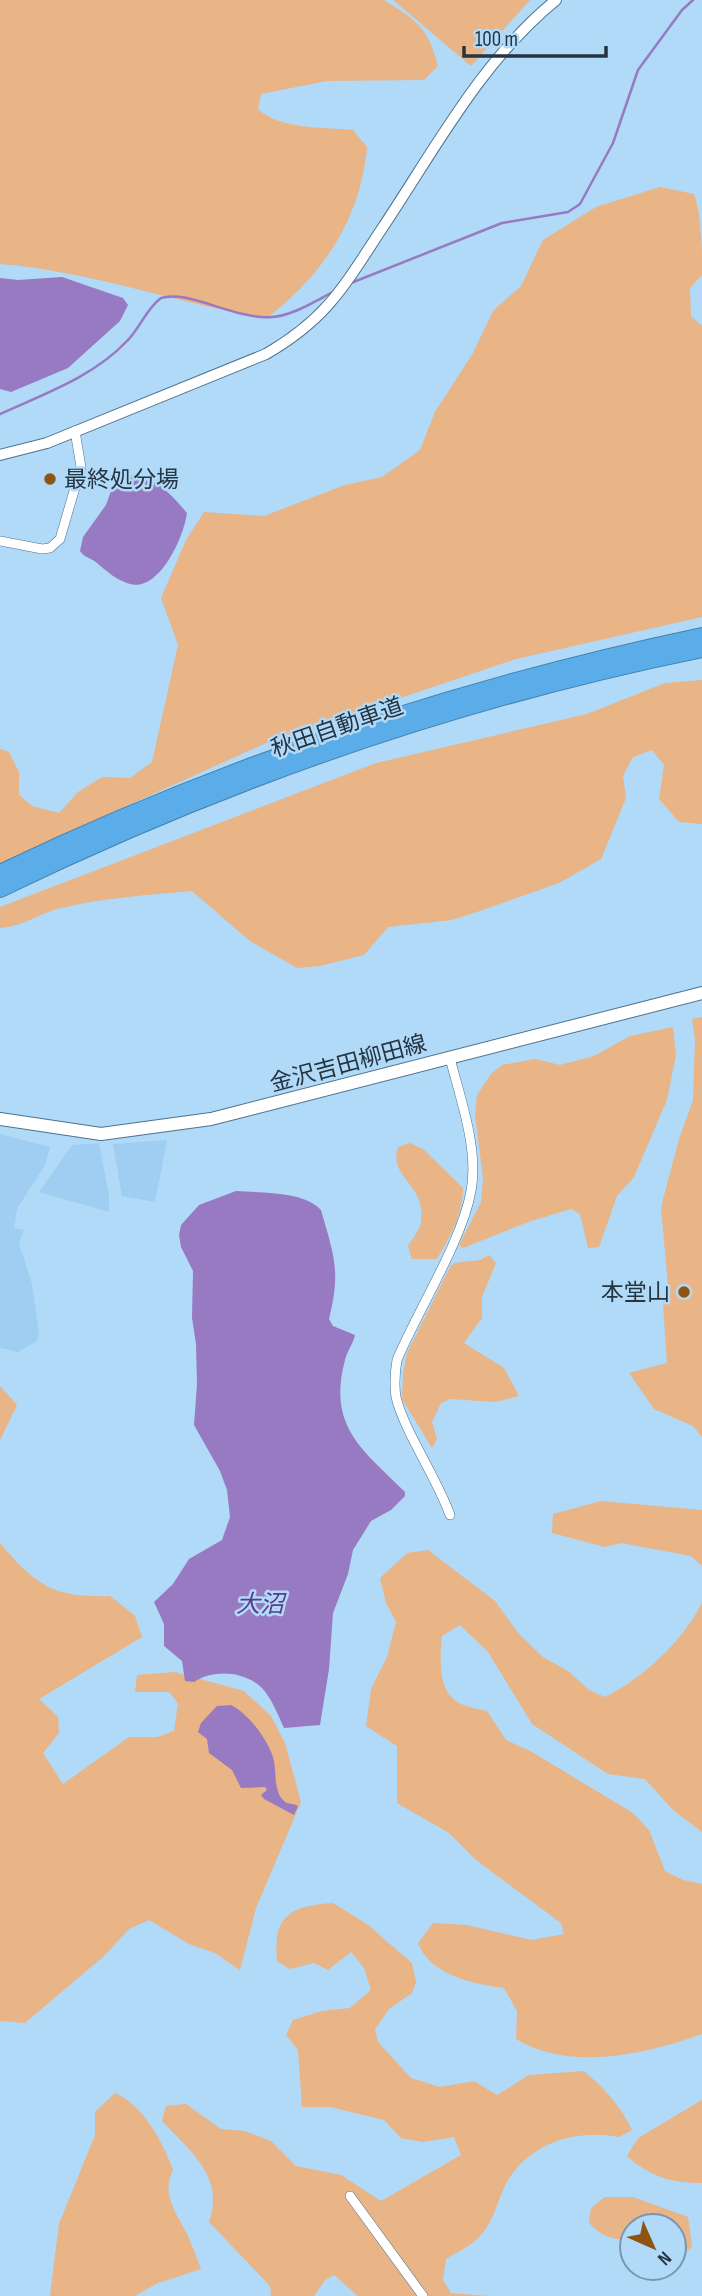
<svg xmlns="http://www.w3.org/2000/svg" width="702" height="2296" font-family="'Sofia Sans Condensed','Noto Sans JP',sans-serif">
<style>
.built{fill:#a0cef2}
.green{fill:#e9b486}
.water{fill:#977ac1}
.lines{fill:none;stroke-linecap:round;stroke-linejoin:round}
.stream{stroke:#977ac1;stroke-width:2.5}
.minor-casing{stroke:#4d728e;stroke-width:10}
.tertiary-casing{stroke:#4d728e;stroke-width:12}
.secondary-casing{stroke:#4d728e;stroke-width:14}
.motorway-casing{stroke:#4783ae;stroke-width:18}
.minor{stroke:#fff;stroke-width:9}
.tertiary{stroke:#fff;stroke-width:10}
.secondary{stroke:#fff;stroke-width:12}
.motorway{stroke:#5aade8;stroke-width:16}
.poi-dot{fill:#8f5411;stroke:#b1d9f8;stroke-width:2.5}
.labels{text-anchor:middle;stroke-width:5;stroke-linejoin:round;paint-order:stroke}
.poi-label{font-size:23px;fill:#253541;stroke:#b1d9f8;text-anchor:start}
.street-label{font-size:23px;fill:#253541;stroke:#b1d9f8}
.water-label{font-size:24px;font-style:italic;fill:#5f378d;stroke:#b1d9f8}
</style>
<rect width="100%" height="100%" fill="#b1d9f8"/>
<!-- built -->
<g class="built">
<path d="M0,1134L50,1147L45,1165L17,1209L14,1228L24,1230L19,1243L32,1284L39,1333L37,1341L18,1352L0,1348Z"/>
<path d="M167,1140L155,1202L122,1196L113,1144Z"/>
<path d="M99,1143L109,1196V1212L39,1192L72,1145Z"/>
</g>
<!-- green -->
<g class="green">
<path d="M0,0H384C417,21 428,27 438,66L424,80L327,81L261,94L258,109C280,130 325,127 353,130L367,147C361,218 323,275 267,318C177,304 91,271 0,264Z"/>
<path d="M393,0H530L471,66Z"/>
<path d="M660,187L694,194C702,217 702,250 702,275L690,288L691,316L702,326V617L516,659L264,744L0,863V749L9,752L19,772V795L32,806L59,813L78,792L102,777L130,778L152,762L178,645L161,598L186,540L204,512L264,516L345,485L382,477L420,450L435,412L473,353L493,311L521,286L543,240L596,207Z"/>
<path d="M702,680V824L679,822L659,799L664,765L652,750L633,757L623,776L626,798L601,859L559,883L480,911L452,920L388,927L364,955L320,966L297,968L250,941L192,891C147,895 101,898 57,909C37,915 20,927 0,928V907L376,763L587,714L665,683Z"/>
<path d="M702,1017V1437L693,1426L654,1409L629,1373L667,1363L663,1305L668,1286L661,1207L679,1139L693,1100L695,1039L692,1019Z"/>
<path d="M673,1027L676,1055L667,1100L634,1177L617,1196L599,1247L588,1248L580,1214L571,1209L528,1222L463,1248L459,1245L481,1202L483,1178L475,1115L477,1095L491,1074L502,1065L535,1059L560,1065L594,1056L630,1036Z"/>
<path d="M410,1143L423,1149L463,1188C463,1213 450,1237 437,1259H412L408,1246C412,1239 420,1230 421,1222C427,1184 388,1178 398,1147Z"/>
<path d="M489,1255L496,1263L482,1297V1318L464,1343L504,1368L519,1396L495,1402L450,1399L441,1403L432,1422L437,1439L432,1448L402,1399L403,1374L407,1353L450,1267L454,1263L480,1260Z"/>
<path d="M0,1386L17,1405L0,1440Z"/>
<path d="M601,1501L702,1510V1566L691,1556L621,1543L605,1547L552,1533L553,1514Z"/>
<path d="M0,1543C36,1586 54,1598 110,1596L135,1616L142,1637L39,1699L58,1717L59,1733L43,1753L63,1784L129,1737H157L174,1731L178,1703L169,1692H135L137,1675L175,1672L244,1691L271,1716L285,1743L301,1802L256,1908L240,1970L215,1953L189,1944L149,1920L129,1929L104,1956L25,2023L0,2021Z"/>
<path d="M428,1550L495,1601L519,1634L543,1657L568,1671L589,1690L605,1697C642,1679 683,1641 702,1603V1832L673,1810L645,1779L608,1774L532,1724L488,1652L460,1625L442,1636C440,1657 437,1691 459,1703C467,1707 478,1709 487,1711L506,1740L532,1752L633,1813L649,1830L665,1871L683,1880L702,1884V2034C646,2054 570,2072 516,2039L517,2011L504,1988C473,1984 430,1975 418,1943L433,1923L467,1925L531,1940L564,1934L561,1923L476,1860L449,1833L397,1803V1746L366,1726L371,1689L387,1657L396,1622L386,1603L380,1578L407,1553Z"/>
<path d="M333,1903L368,1925L412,1963L416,1982L412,1993L389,2009L375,2029L378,2042L411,2078L440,2087L474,2081L497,2095L529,2075L584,2071C605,2089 620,2105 632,2130L619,2137C578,2129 534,2141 510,2177C498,2195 496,2218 481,2235C473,2245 457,2252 446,2259L443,2280L451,2293L487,2296H358L334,2275L325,2280L314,2296H271L270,2286L209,2222C225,2177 191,2152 162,2121L166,2106L186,2104L221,2129L245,2131L271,2141L296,2166L341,2175L381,2201L461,2155L454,2137L423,2142L401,2138L384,2120L330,2107H302L298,2050L286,2035L293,2020L322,2011L350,2008L371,1990L364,1968L351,1952L328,1970L314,1963L290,1969L277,1961C273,1916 289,1906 333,1903Z"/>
<path d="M115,2093C143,2105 163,2142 173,2170C161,2193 175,2211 186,2232C192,2244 196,2257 201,2269L158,2283L135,2296H50L59,2224L95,2135V2112Z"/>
<path d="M702,2100V2183C672,2183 650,2177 627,2156L638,2138Z"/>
<path d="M605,2197H633L688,2217L692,2246L685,2254H674V2226H632V2240C612,2240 603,2237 589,2223L591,2208Z"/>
</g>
<!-- water -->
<g class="water">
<path d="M62,277L123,298L128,305L120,321L68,368L11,392L0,389V278L18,280Z"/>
<path d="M127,475C154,475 170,493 187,513C184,536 160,592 130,584C118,581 106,571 97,563C91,558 85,558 80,551L83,537L106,505L112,488Z"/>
<path d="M236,1191C260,1193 304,1191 321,1210C334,1256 341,1271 329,1319L333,1326L355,1335C353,1344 347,1351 345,1360C327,1427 363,1450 405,1492V1496L391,1510L371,1521L353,1550L348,1574L333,1613L329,1669L320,1725L284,1728C278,1715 272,1699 262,1688C244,1671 214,1669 194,1682L185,1681L182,1661L164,1646V1624L154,1602L173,1584L189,1559L222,1540L230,1517L227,1490L220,1471L194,1425L197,1384L196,1344L192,1318L193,1271L181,1247L179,1235L181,1225L199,1205Z"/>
<path d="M231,1705C248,1713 267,1739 273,1757C277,1770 273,1790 283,1800C287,1805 293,1803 298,1806L294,1815L264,1799L261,1795L267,1790L265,1787L241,1788L232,1770L209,1753L207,1739L198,1732L201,1723L217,1706Z"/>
</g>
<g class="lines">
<!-- stream -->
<g class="stream">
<path d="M351,283L502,223L568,212L580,204L613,143L638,70L682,10L693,0"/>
<path d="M0,414C44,394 93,377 127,341C140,328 146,309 161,298C188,289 235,320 272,317C292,316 315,301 333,292"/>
</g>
<defs>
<g id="minor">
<path d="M0,541L42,549L50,548L60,539L81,467L75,431"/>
<path d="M450,1515C437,1478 404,1431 396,1397C394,1384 395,1372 397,1360C418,1310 462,1241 471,1191C479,1149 460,1098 450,1058"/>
<path d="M350,2196L423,2296"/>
</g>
<path id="tertiary" d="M0,455L47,443L266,354C328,318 344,286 383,227C435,149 482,60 556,0"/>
<path id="secondary" d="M0,1119L101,1134L211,1119L702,993"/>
<g id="motorway">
<path d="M0,873C223,766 460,687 702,636"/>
<path d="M0,889C222,781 460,698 702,649"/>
</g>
</defs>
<!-- minor casing -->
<use href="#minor" class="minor-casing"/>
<!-- tertiary casing -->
<use href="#tertiary" class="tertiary-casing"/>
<!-- secondary casing -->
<use href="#secondary" class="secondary-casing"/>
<!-- motorway casing -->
<use href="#motorway" class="motorway-casing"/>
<!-- minor -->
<use href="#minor" class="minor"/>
<!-- tertiary -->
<use href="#tertiary" class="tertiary"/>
<!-- secondary -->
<use href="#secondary" class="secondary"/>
<!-- motorway -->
<use href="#motorway" class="motorway"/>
</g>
<!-- markers -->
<g class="poi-dot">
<circle cx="50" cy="479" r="7"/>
<circle cx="684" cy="1292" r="7"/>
</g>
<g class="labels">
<!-- poi labels -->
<g class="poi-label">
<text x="64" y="487">最終処分場</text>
<text x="670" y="1300" text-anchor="end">本堂山</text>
</g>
<!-- street labels -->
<g class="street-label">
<text transform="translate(337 727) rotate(-19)" y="8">秋田自動車道</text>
<text transform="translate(348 1063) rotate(-15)" y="8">金沢吉田柳田線</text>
</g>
<!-- water labels -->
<g class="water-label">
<text x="260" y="1612">大沼</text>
</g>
</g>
<!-- north arrow -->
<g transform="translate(653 2247) rotate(135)"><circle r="33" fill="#b1d9f8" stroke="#7997af" stroke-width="2"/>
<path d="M0-5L12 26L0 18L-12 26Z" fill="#8f5411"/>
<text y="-10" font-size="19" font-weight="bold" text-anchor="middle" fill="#253541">N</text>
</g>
<!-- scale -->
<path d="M464 46v10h142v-10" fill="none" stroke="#253541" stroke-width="3.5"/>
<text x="475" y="46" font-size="21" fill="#253541" stroke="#b1d9f8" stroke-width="5" paint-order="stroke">100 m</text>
</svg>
